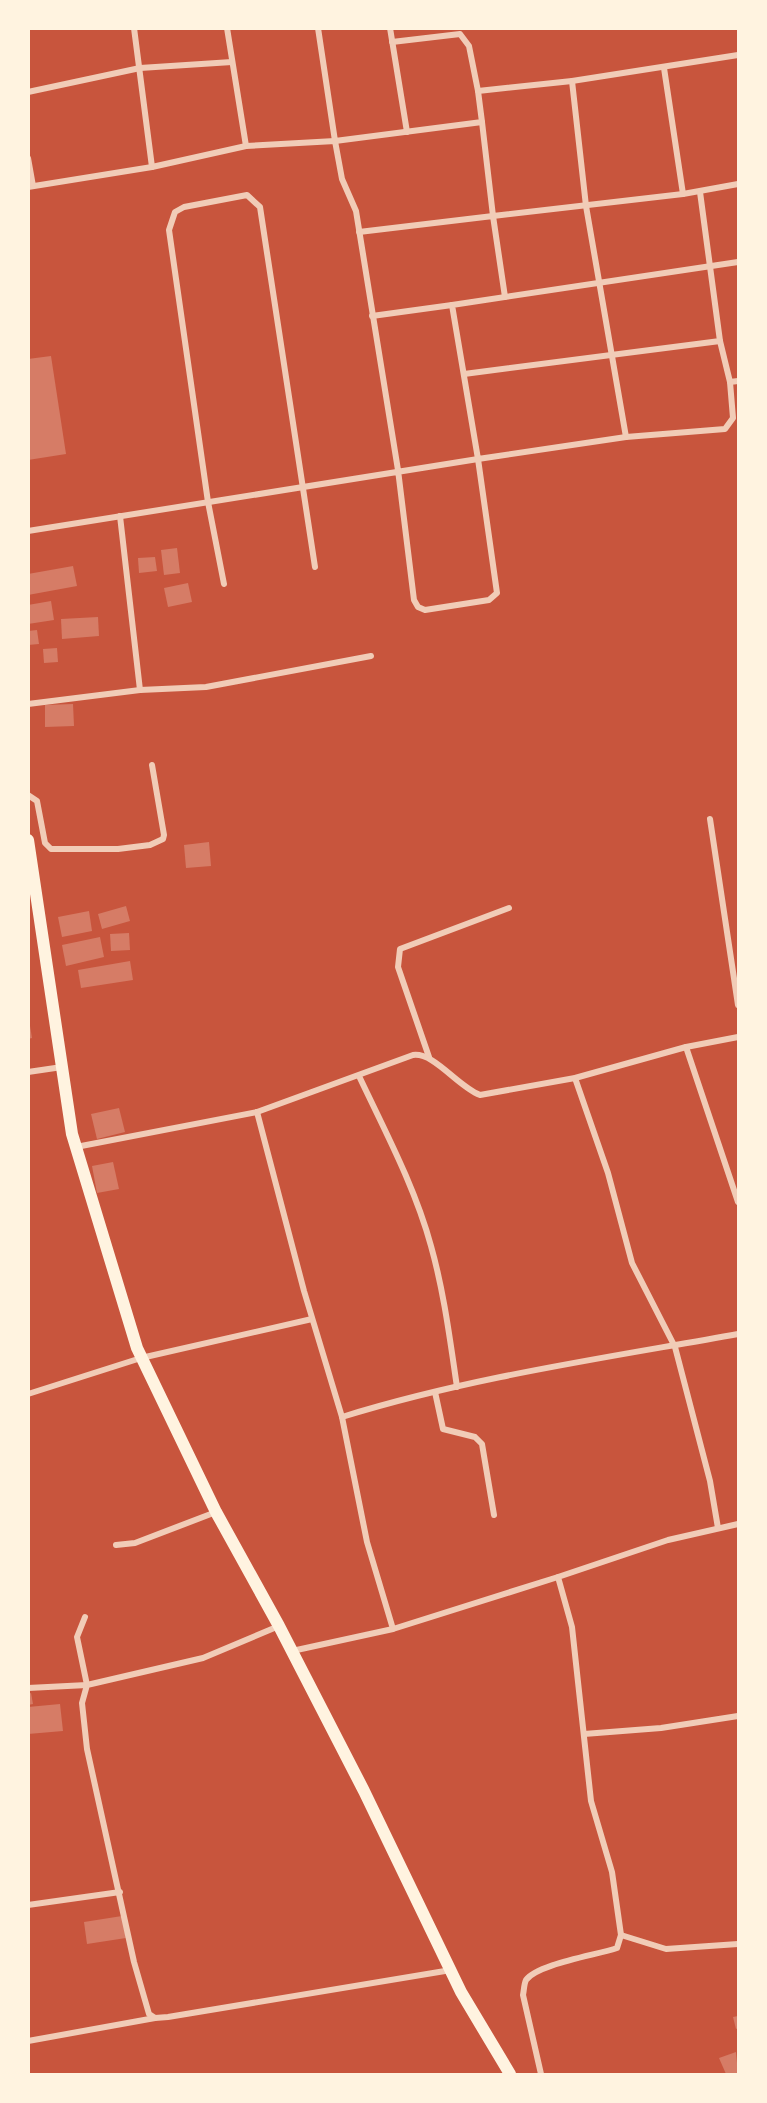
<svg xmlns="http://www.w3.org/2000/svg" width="767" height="2103" font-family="'IBM Plex Sans',sans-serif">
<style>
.building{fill:#d67c66}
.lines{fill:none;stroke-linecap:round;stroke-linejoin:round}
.minor{stroke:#f1ccb7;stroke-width:6}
.secondary{stroke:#fff3e0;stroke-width:12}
</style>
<rect width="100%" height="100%" fill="#c8553d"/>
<!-- building -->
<g class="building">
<path d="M51,356L66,454L28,460V359Z"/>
<path d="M177,548L180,573L164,575L161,550Z"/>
<path d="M155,557L157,571L139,573L138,558Z"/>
<path d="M73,566L77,586L28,595V574Z"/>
<path d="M188,583L192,602L168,607L164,588Z"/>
<path d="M51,601L54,620L28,624V605Z"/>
<path d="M98,617L99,636L62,639L61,619Z"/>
<path d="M37,630L39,644L28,645V631Z"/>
<path d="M57,648L58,662L44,663L43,649Z"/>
<path d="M73,704L74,726L45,727V705Z"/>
<path d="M209,842L211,866L186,868L184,845Z"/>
<path d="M126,906L130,921L102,929L98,914Z"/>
<path d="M89,911L92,931L62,937L58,917Z"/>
<path d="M129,933L130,950L111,951L110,934Z"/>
<path d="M100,937L104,957L66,966L62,945Z"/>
<path d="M130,961L133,980L81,988L78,970Z"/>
<path d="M28,1014L32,1038L28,1039Z"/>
<path d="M119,1108L125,1132L97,1139L91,1114Z"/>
<path d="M113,1162L119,1189L97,1193L92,1166Z"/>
<path d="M31,1693L33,1704L28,1705V1694Z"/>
<path d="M60,1704L63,1731L28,1734V1707Z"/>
<path d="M122,1916L126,1938L87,1944L84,1922Z"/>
<path d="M738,2016V2028L736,2029L733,2017Z"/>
<path d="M736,2052L738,2074H726L719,2058Z"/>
</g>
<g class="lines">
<!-- minor -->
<g class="minor">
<path d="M134,28L152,167"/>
<path d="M227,28L246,146"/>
<path d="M318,28L335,141L482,122L478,91L572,81L738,55"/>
<path d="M390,28L407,132"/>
<path d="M392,42L460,34L469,46L478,91"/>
<path d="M664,68L683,194"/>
<path d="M572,81L586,206L626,437"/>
<path d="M28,92L140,68L232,62"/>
<path d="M482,122L493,216L683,194L738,184"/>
<path d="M28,158L33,186"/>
<path d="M28,187L152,167L246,146L335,141L342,179L356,211L398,470L414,600L418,607L425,610L489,600L497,593L478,459L28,531"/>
<path d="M359,232L493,216L505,297"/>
<path d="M738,262L452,305L478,459L626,437L725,429L733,418L730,382L738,381"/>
<path d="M372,316L452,305"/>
<path d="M720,341L730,382"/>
<path d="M464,374L720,341L700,192"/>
<path d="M120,516L140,690"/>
<path d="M224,584L208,502L169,230L175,212L184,207L247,195L260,207L315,567"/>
<path d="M28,704L140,690L206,687L371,656"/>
<path d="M28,795L37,801L45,843L51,849H118L150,845L163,839L164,835L152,765"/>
<path d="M710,819L738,1005"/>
<path d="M686,1047L738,1202"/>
<path d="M429,1057L398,967L400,949L509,908"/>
<path d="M28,1072L62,1067"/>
<path d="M359,1076C385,1131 415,1187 431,1246C444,1292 450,1340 457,1387"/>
<path d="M575,1078L608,1173L632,1263L675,1347L710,1481L718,1528"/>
<path d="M257,1112L304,1291L342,1417C471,1377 605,1358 738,1334"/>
<path d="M76,1147L257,1112L413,1055C434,1052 457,1086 480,1095L575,1078L686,1047L738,1037"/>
<path d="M435,1392L443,1429L475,1437L482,1444L494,1515"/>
<path d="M28,1394L141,1358L312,1319"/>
<path d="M342,1417L367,1542L393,1629"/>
<path d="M116,1545L135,1543L216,1512"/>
<path d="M279,1626L203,1658L87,1685L82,1703L87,1749L134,1962L149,2014L155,2018L168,2017L451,1970"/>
<path d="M292,1651L393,1629L558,1577"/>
<path d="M28,1688L87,1685L77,1637L85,1617"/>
<path d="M584,1734L661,1728L738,1716"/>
<path d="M28,1905L120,1892"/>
<path d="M621,1935L666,1949L738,1944"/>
<path d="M28,2041L155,2018"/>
<path d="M541,2074L523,1995C524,1990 524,1984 526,1980C537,1964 597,1955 617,1948L621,1935L612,1872L591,1801L572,1627L558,1577L668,1540L738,1524"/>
</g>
<!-- secondary -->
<path class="secondary" d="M28,840L72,1134L137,1348L216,1512L279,1626L364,1791L461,1992L510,2074"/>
</g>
<!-- border -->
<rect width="767" height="2103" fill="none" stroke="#fff3e0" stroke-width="60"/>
</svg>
